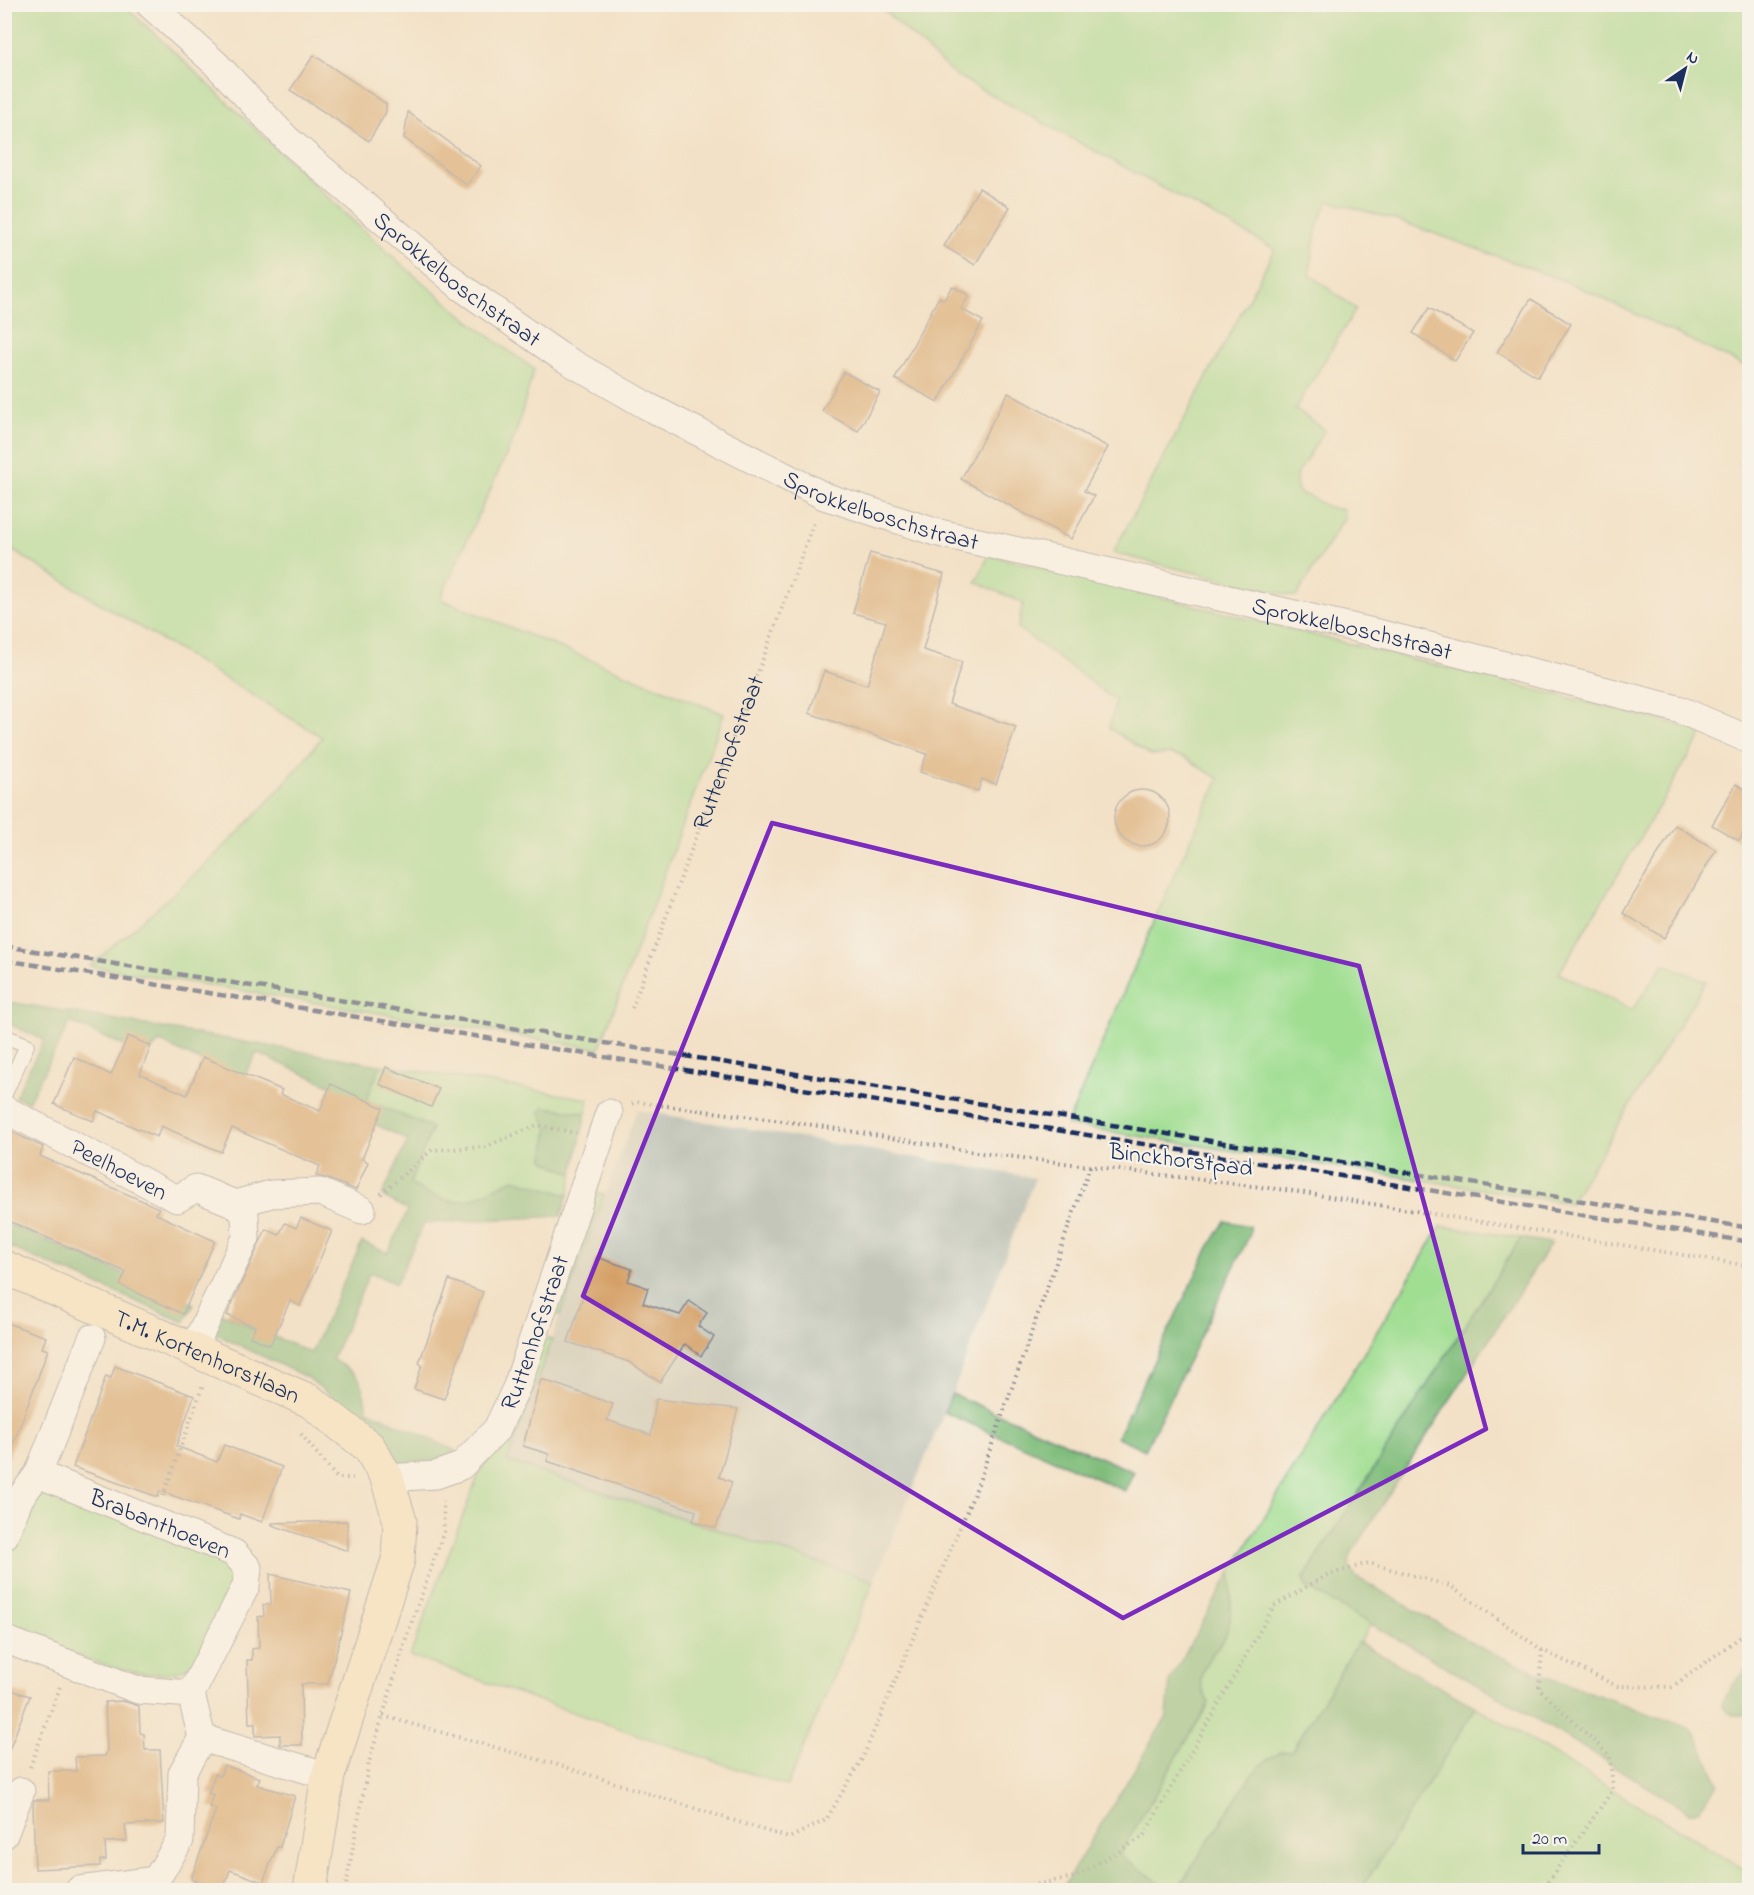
<svg xmlns="http://www.w3.org/2000/svg" width="1754" height="1895" font-family="'Indie Flower',sans-serif">
<style>
.industrial{fill:#c3c6b9}
.green{fill:#a0de92;stroke:#5e8678;stroke-width:1.5}
.forest{fill:#80bd7c;stroke:#4e766d;stroke-width:1.5}
.building{fill:#d2995b}
.lines{fill:none;stroke-linecap:round;stroke-linejoin:round}
.lane-casing{stroke:#878892;stroke-width:16}
.street-casing{stroke:#878892;stroke-width:29}
.secondary-casing{stroke:#878892;stroke-width:35}
.path{stroke:#878892;stroke-width:4;stroke-dasharray:1.5 4.5;stroke-linecap:butt}
.lane{stroke:#fff;stroke-width:14}
.street{stroke:#fff;stroke-width:27}
.secondary{stroke:#fbe6c4;stroke-width:33}
.rail{stroke:#1b2f5e;stroke-width:4.5;stroke-dasharray:9 4.5;stroke-linecap:butt}
.marked{fill:none;stroke:#7b2cbf;stroke-width:4.5;stroke-linejoin:round}
.labels{text-anchor:middle;stroke-width:4.5;stroke-linejoin:round;paint-order:stroke}
.street-label{font-size:24px;fill:#1b2f5e;stroke:#f7f3e8}
</style>
<rect width="100%" height="100%" fill="#f7f3e8"/>
<filter id="ink" filterUnits="userSpaceOnUse"><feTurbulence type="fractalNoise" baseFrequency=".0167" numOctaves="2"/><feDisplacementMap in="SourceGraphic" scale="12" xChannelSelector="R" yChannelSelector="G"/><feConvolveMatrix kernelMatrix="1 2 1 2 8 2 1 2 1" color-interpolation-filters="sRGB"/></filter>
<filter id="wash" filterUnits="userSpaceOnUse"><feTurbulence type="fractalNoise" baseFrequency=".008" numOctaves="4" result="noise"/><feDisplacementMap in="SourceGraphic" scale="24" xChannelSelector="R" yChannelSelector="G"/><feGaussianBlur stdDeviation="1.35" result="paint"/><feColorMatrix in="noise" values="0 0 0 0 0 0 0 0 0 0 0 0 0 0 0 0 0 1.4 0 .05"/><feComposite in="paint" operator="in"/></filter>
<g filter="url(#wash)">
<rect width="100%" height="100%" fill="#f3e1c7"/>
<!-- industrial -->
<path class="industrial" d="M637,1110L1035,1178L952,1394L874,1581L506,1461Z"/>
<!-- green -->
<g class="green">
<path d="M5,4L123,5C259,127 383,263 534,369L516,433L440,599L724,714L599,1049L90,966C172,896 257,824 322,737L5,546Z"/>
<path d="M878,5H1749V368L1568,282L1397,220L1329,201C1314,223 1313,249 1310,275L1356,309L1295,409L1325,430L1296,476L1297,489L1301,494C1318,497 1322,510 1343,509L1344,518L1296,597L1113,553L1275,249L955,75Z"/>
<path d="M989,555L1704,731L1559,973L1632,1010L1664,964L1706,981L1570,1203L1067,1125L1171,882L1219,779L1186,758L1172,754L1150,755L1109,728L1116,701L1018,628L1023,603L976,582Z"/>
<path d="M381,1065L589,1099L586,1113L544,1107L548,1129L544,1158L547,1162L573,1174L568,1195L514,1179C462,1203 463,1213 409,1184L432,1128L365,1100Z"/>
<path d="M589,1191L604,1195L560,1316L542,1308Z"/>
<path d="M1441,1226L1521,1238L1303,1579L1306,1587L1371,1624L1291,1751L1279,1752L1250,1777L1177,1890H1171L1118,1855L1209,1703C1185,1665 1221,1656 1229,1624C1233,1608 1231,1589 1231,1572Z"/>
<path d="M532,1333L552,1340L507,1461L874,1581L787,1786L410,1656Z"/>
<path d="M41,1477L238,1569C230,1586 204,1655 192,1664C152,1696 48,1643 5,1627L4,1561Z"/>
<path d="M1476,1707L1750,1873L1749,1890H1361Z"/>
</g>
<!-- forest -->
<g class="forest">
<path d="M4,1001L381,1065L366,1100L432,1128L410,1184C463,1213 463,1202 514,1179L568,1195L561,1216L424,1223L396,1284L370,1272L332,1359C362,1379 360,1372 367,1410L454,1450L457,1457L420,1471L398,1461L383,1451L364,1422L308,1378L207,1330L216,1311L311,1353L362,1242L388,1253L408,1210L382,1196L408,1140L335,1105L341,1090L257,1053L242,1080L160,1042L145,1055L70,1022L28,1102L15,1097L44,1040L5,1022Z"/>
<path d="M544,1107L586,1113L573,1174L547,1162L544,1158L548,1129L540,1111Z"/>
<path d="M1225,1221L1250,1226V1234L1145,1450L1117,1437L1209,1247Z"/>
<path d="M5,1222L194,1304L184,1322L5,1245Z"/>
<path d="M1521,1238L1551,1243L1353,1550L1349,1561L1350,1569L1356,1577L1485,1650L1550,1678L1689,1728L1696,1735L1719,1784L1698,1810L1689,1812L1525,1712L1306,1587L1303,1580Z"/>
<path d="M952,1394L1134,1472L1125,1491L944,1412Z"/>
<path d="M1231,1572C1231,1589 1233,1608 1229,1624C1222,1656 1185,1665 1209,1703L1119,1855L1171,1890H1061L1167,1716L1170,1680Z"/>
<path d="M1358,1642L1476,1707L1361,1890H1177L1250,1777C1262,1763 1272,1752 1292,1751Z"/>
<path d="M1749,1667V1713C1738,1718 1729,1716 1722,1705L1724,1698L1733,1685Z"/>
</g>
<g id="blocks">
<!-- building -->
<g class="building">
<path d="M314,55L386,104V112L369,141L290,90Z"/>
<path d="M408,112L481,166L467,185L404,138Z"/>
<path d="M979,188L1010,207L975,265L944,246Z"/>
<path d="M952,286L969,295L961,309L983,321L938,402L895,379L939,297L944,300Z"/>
<path d="M1531,299L1571,324L1538,377L1497,352Z"/>
<path d="M1429,308L1473,333L1455,361L1413,333Z"/>
<path d="M844,372L880,392L858,431L822,411Z"/>
<path d="M1008,393L1108,447L1084,491L1094,496L1071,539L961,479Z"/>
<path d="M870,553L944,574L923,650L962,662L949,704L1016,727L996,784L982,779L978,791L920,772L927,754L809,713L824,671L867,685L886,622L853,613Z"/>
<path d="M1736,784L1749,792V822L1739,841L1712,825Z"/>
<circle cx="1142" cy="818" r="28"/>
<path d="M1675,825L1716,850L1664,938L1623,913Z"/>
<path d="M128,1036L151,1046L140,1074L187,1095L203,1057L282,1090L280,1094L320,1111L331,1084L383,1108L362,1159L368,1162L356,1190L326,1178L316,1176L320,1166L232,1128L221,1152L161,1126L157,1137L97,1111L93,1121L54,1104L74,1057L111,1075Z"/>
<path d="M386,1067L439,1089L431,1107L379,1084Z"/>
<path d="M4,1128L43,1147L40,1156L159,1208L156,1214L215,1241L183,1314L120,1285L126,1272L4,1219Z"/>
<path d="M301,1218L332,1231L300,1306L290,1301L270,1345L250,1337L255,1327L227,1315L266,1229L279,1235L285,1223L296,1228Z"/>
<path d="M596,1257L632,1269L628,1281L648,1288L643,1303L680,1315L689,1301L707,1313L698,1326L714,1337L701,1356L685,1344L660,1382L629,1362L568,1342Z"/>
<path d="M449,1280L483,1292L444,1399L414,1389L422,1365L419,1363Z"/>
<path d="M4,1322L46,1337L42,1348L48,1350L7,1461H4Z"/>
<path d="M115,1366L194,1396L176,1446L217,1462L224,1445L282,1467L262,1522L240,1514L239,1519L160,1491L158,1497L73,1467L106,1376L111,1378Z"/>
<path d="M541,1379L613,1404L607,1420L651,1435L656,1399L738,1409L719,1477L732,1482L716,1528L693,1521L696,1511L547,1461L549,1454L523,1446Z"/>
<path d="M347,1521L348,1551L272,1525V1523Z"/>
<path d="M270,1574L351,1593L328,1684H301L302,1745H280V1735L255,1736V1724H249L247,1660H252V1649L259,1648L258,1617L264,1616L263,1605L271,1604Z"/>
<path d="M4,1688L30,1696L6,1758L4,1757Z"/>
<path d="M123,1701L139,1706L140,1733L144,1734L145,1750H160L164,1823L125,1825L127,1841L105,1842L106,1860H100V1866L35,1869L33,1805L34,1800H49L48,1771H76L75,1757L105,1756L107,1751L105,1702Z"/>
<path d="M224,1765L260,1778L257,1785L295,1796L280,1847H277L263,1882L230,1870L223,1890H193L196,1881L191,1879L216,1809L209,1807L213,1795L208,1793L215,1774L220,1776Z"/>
</g>
</g>
</g>
<g filter="url(#ink)">
<use href="#blocks" fill-opacity="0" stroke="#878892" stroke-width="1.5"/>
<g class="lines">
<defs>
<path id="lane" d="M4,1036L27,1045L4,1096"/>
<g id="street">
<path id="s2" d="M149,4L215,63L287,139L461,287L560,356L647,406L824,496L935,532L1386,635L1678,709L1750,740"/>
<path id="s3" d="M4,1109L177,1199L196,1188L235,1204L271,1194L320,1192L362,1210"/>
<path d="M193,1349L246,1238L245,1214L235,1204"/>
<path id="s4" d="M38,1474L234,1553L248,1568L246,1586L191,1694"/>
<path id="s5" d="M387,1478L436,1475L461,1466L497,1429L517,1386L609,1113"/>
<path d="M4,1537L20,1498L38,1474L92,1338"/>
<path d="M4,1639L138,1690L191,1694L202,1738L328,1776"/>
<path d="M4,1835L21,1791"/>
<path d="M79,1890L156,1880L180,1840L182,1773L202,1738"/>
</g>
<g id="secondary">
<path id="s6" d="M4,1267L310,1401L369,1447L387,1478L400,1521L398,1560L328,1776L310,1890"/>
</g>
</defs>
<!-- lane casing -->
<use href="#lane" class="lane-casing"/>
<!-- street casing -->
<use href="#street" class="street-casing"/>
<!-- secondary casing -->
<use href="#secondary" class="secondary-casing"/>
<!-- path -->
<g class="path">
<path id="s1" d="M632,1008L815,520"/>
<path d="M632,1104L636,1102L813,1125L982,1153L1293,1191L1750,1266"/>
<path d="M381,1194L432,1150L485,1147L537,1125L576,1133"/>
<path d="M301,1434L337,1478H353"/>
<path d="M163,1496L203,1385"/>
<path d="M1542,1650L1539,1689L1610,1756L1613,1790L1542,1890"/>
<path d="M383,1716L565,1767L789,1838L826,1820L863,1757L977,1487L1090,1166"/>
<path d="M30,1767L60,1687"/>
<path d="M345,1890L369,1762L407,1635L444,1532L443,1498"/>
<path d="M1007,1890L1074,1877L1143,1837L1274,1606L1327,1575L1369,1563L1450,1586L1542,1650L1617,1686L1672,1687L1750,1630"/>
</g>
<!-- lane -->
<use href="#lane" class="lane"/>
<!-- street -->
<use href="#street" class="street"/>
<!-- secondary -->
<use href="#secondary" class="secondary"/>
<!-- rail -->
<g class="rail">
<path d="M4,946L1750,1228"/>
<path d="M4,960L1750,1242"/>
</g>
</g>
</g>
<!-- marked area -->
<path d="M0 0H1754V1895H0ZM772,823L1359,966L1486,1429L1123,1618L583,1296Z" fill="#f3e1c7" fill-opacity=".55" fill-rule="evenodd"/>
<path class="marked" d="M772,823L1359,966L1486,1429L1123,1618L583,1296Z"/>
<g class="labels">
<!-- street labels -->
<g class="street-label">
<text dy="8" stroke="none"><textPath href="#s2" startOffset="414">Sprokkelboschstraat</textPath></text>
<text dy="8" stroke="none"><textPath href="#s2" startOffset="900">Sprokkelboschstraat</textPath></text>
<text dy="8" stroke="none"><textPath href="#s2" startOffset="1386">Sprokkelboschstraat</textPath></text>
<text dy="8" stroke="none"><textPath href="#s1" startOffset="273">Ruttenhofstraat</textPath></text>
<text transform="translate(1181 1159) rotate(7)" y="8">Binckhorstpad</text>
<text dy="8" stroke="none"><textPath href="#s3" startOffset="130">Peelhoeven</textPath></text>
<text dy="8" stroke="none"><textPath href="#s5" startOffset="231">Ruttenhofstraat</textPath></text>
<text dy="8" stroke="none"><textPath href="#s6" startOffset="222">T.M. Kortenhorstlaan</textPath></text>
<text dy="8" stroke="none"><textPath href="#s4" startOffset="132">Brabanthoeven</textPath></text>
</g>
</g>
<!-- margin -->
<rect width="1754" height="1895" fill="none" stroke="#f7f3e8" stroke-width="24"/>
<!-- north arrow -->
<g transform="translate(1685 69) rotate(35)" stroke="#f7f3e8" stroke-width="4.5" paint-order="stroke">
<path d="M0-4.5L10 22L0 15L-10 22Z" fill="#1b2f5e"/>
<text y="-9" font-size="16" font-weight="bold" text-anchor="middle" fill="#1b2f5e">N</text>
</g>
<!-- scale -->
<path d="M1523 1844v9h76v-9" fill="none" stroke="#1b2f5e" stroke-width="3"/>
<text x="1532" y="1844" font-size="18" fill="#1b2f5e" stroke="#f7f3e8" stroke-width="4.5" paint-order="stroke">20 m</text>
</svg>
